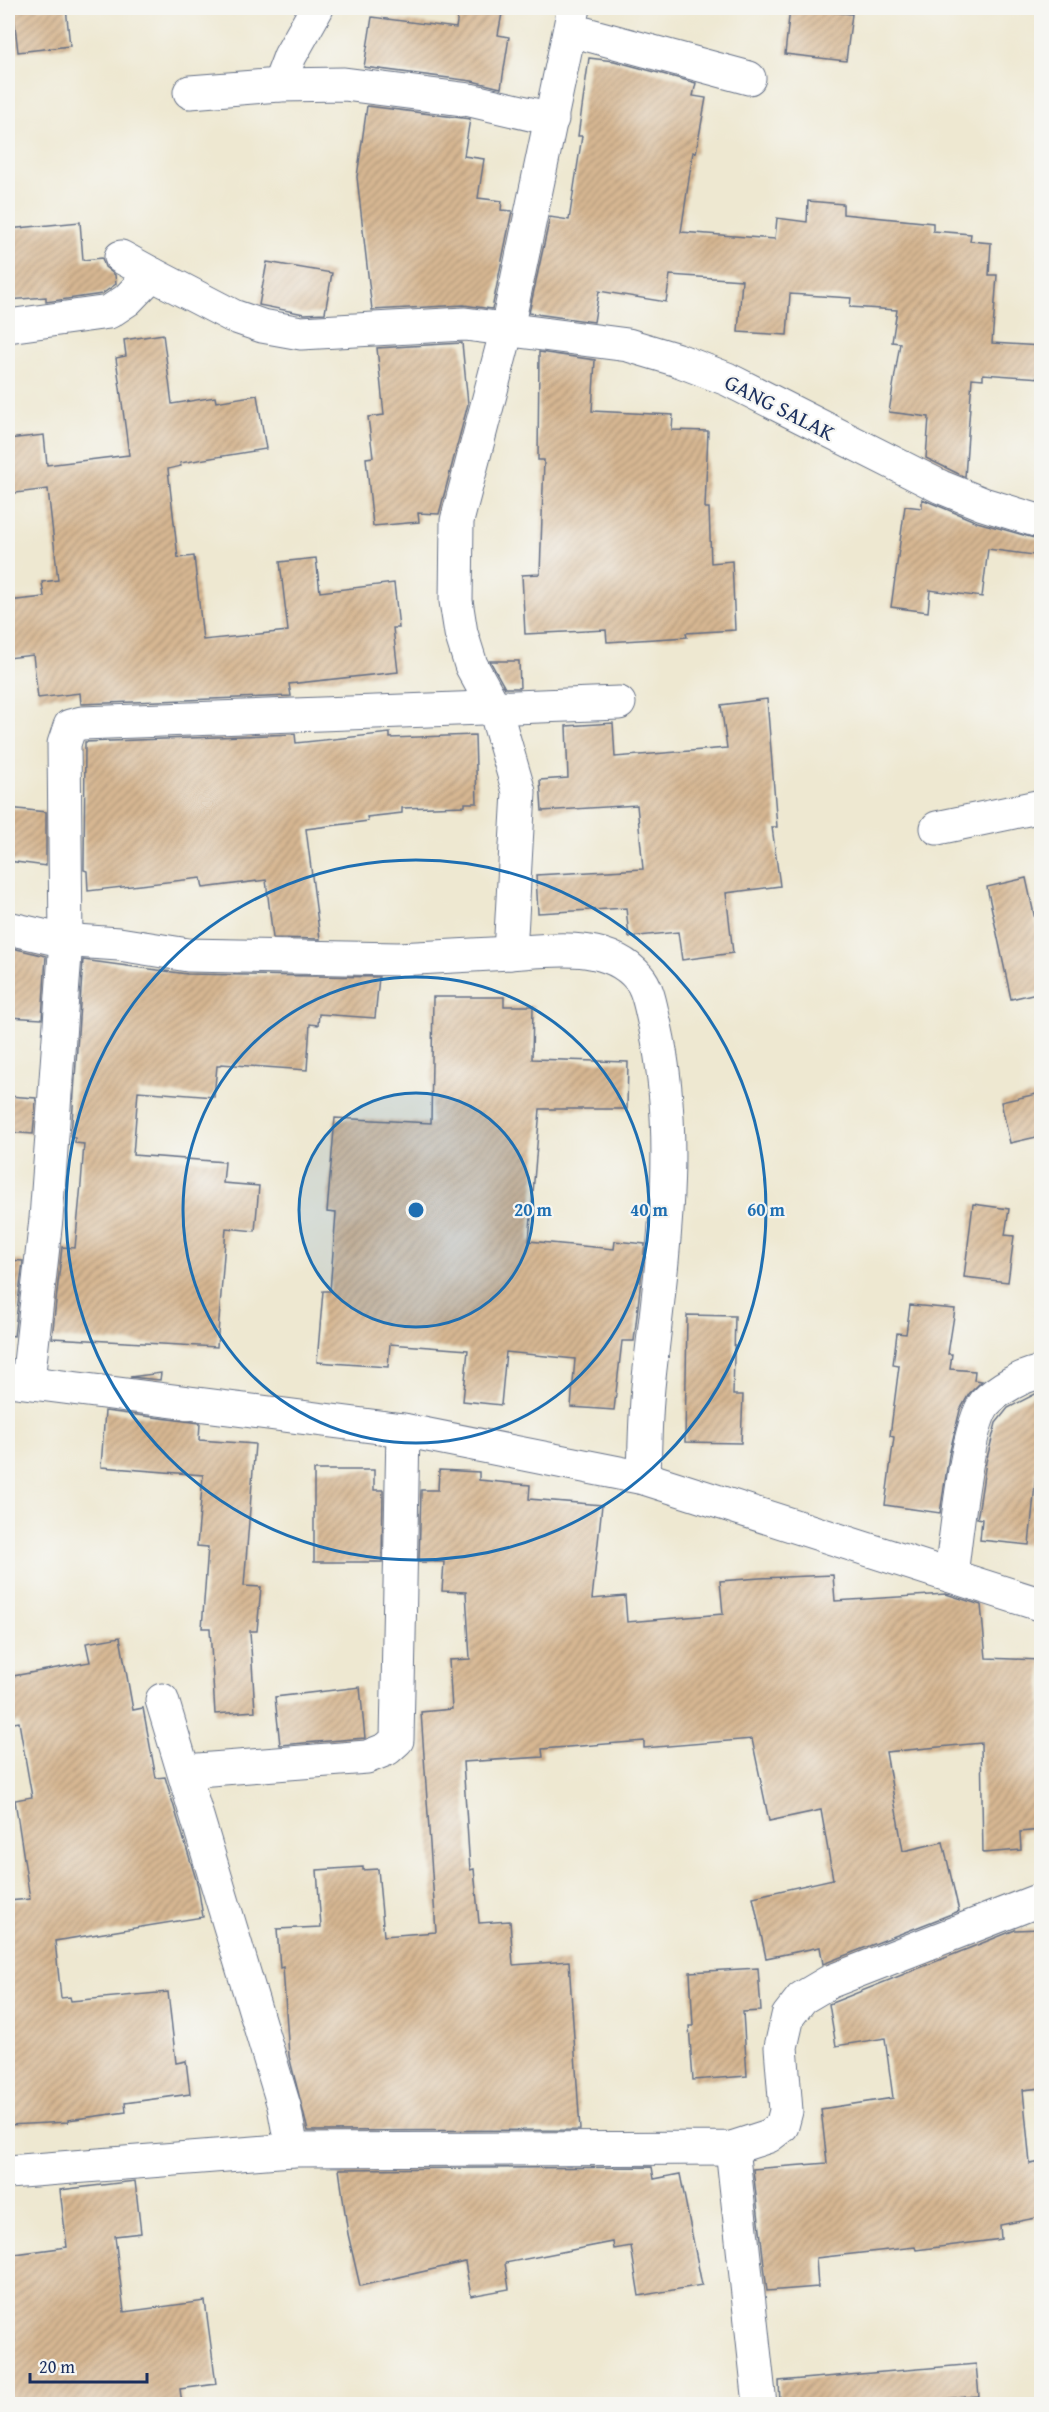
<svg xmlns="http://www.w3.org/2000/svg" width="1049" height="2412" font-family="'Gentium Book Plus',serif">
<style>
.building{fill:url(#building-hatch)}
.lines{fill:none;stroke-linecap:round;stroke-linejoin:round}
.minor-casing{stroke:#657086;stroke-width:35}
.minor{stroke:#fff;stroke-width:33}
.ring{fill:none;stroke:#1f6fb2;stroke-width:3}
.labels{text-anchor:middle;stroke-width:4.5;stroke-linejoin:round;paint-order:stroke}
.street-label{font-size:22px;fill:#1b2f5e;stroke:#f6f6f2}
.centre{fill:#1f6fb2;stroke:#f6f6f2;stroke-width:3}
.ring-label{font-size:18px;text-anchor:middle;font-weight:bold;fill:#1f6fb2;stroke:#f6f6f2;stroke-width:4.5;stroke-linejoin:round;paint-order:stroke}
</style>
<defs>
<pattern id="building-hatch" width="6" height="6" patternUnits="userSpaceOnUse" patternTransform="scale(1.5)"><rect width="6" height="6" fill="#d7b792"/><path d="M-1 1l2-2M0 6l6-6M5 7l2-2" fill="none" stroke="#ae957a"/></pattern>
</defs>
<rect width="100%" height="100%" fill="#f6f6f2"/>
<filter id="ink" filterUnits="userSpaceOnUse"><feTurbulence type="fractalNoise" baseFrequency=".0167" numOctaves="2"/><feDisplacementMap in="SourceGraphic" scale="12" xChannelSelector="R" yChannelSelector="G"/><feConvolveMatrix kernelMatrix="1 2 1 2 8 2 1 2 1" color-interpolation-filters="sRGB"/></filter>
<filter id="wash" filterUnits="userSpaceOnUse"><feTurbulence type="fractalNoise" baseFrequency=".008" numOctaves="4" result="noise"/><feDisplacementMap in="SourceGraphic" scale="24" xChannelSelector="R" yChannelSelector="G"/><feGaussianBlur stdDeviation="1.35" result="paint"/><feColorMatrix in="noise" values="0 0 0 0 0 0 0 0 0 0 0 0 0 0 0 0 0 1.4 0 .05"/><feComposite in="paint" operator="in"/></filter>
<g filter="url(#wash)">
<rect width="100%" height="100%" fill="#eee8d1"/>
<g id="blocks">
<!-- building -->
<g class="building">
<path d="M13,8H66L70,46L18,52Z"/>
<path d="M459,8H503L498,35L509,37L501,88L472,81L364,67L372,17L456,28Z"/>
<path d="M790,8L852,14L846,61L785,54Z"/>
<path d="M589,58L614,61L696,83L693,96L706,98L696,153L693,152L681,232L775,239L777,218L807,222L808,201L843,204V214L933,223V231L971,234L970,241L991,243L989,275H997L992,343L1041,346V378L983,374V379L972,378L965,477L926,458L929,417L889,412L900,343L892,342L897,310L850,307L851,298L790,294L787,335L738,332L742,280L670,275L666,302L599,291L594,322L529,313L550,217L569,220L582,136H578Z"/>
<path d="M367,106L470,119L464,156L484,159L478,198L502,201L501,210L512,211L492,309L464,305L372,310L357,177Z"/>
<path d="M80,222L83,260L102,258L105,267L115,275L116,284L102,294L46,302V297L8,300V229Z"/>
<path d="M267,262L332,273L325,313L304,314L259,305Z"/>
<path d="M163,334L172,404L215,397L216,402L257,395L266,449L180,463L181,466L168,469L178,558L194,556L203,640L288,631L280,562L316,558L320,592L394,583L399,628H393L398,672L289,684L291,696L81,704L80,693L38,698L33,655L8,658V601L44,597L42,582L58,580L48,489L8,494V439L44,435L47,465L129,455L116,358L126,356L124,340Z"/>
<path d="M462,343L468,404L439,514L418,513L419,522L373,526L366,458L373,457L368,417L384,415L377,348Z"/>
<path d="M539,352L595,360L592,411L673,415L672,430L708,431L705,508H709L711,563L732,561L735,630L686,633L687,637L607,642L606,630L525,634L522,575L540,574L544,460H538Z"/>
<path d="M922,499L977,522L1041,540V556L988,549L982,597L930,590L928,612L891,607L905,506L922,508Z"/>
<path d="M490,661H519L520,688H505Z"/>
<path d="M767,699L777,827H772L780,886L726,893L733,953L682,960L678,932L629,937L626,908L538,913L536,875L643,869L637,805L542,811L540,780L568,778L566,726L613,723L615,757L727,748L721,705Z"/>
<path d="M390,733V738L475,735L477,803H465V806L402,808V813L367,817L368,821L306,829L320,939L273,938L266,880L203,888L201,878L88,891L87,871L84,870L85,742L295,734L296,743Z"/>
<path d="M8,808L46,812V866L8,861Z"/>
<path d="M1026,878L1037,928L1041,927V992L1011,999L987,887Z"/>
<path d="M8,947L46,956L42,1019L8,1017Z"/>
<path d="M83,960L187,974L379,977L375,1018L319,1014L318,1025L310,1024L307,1070L221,1064L220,1066H217L214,1097L138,1091L133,1155L225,1162L223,1183L259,1186L255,1231L226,1228L217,1347L52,1338L62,1247L75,1248L81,1184L84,1144L75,1143V1138L71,1137Z"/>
<path d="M433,997H504V1006H533L532,1059L628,1062L627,1109H540L529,1241L614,1249L615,1241L645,1244L634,1341H622L614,1410L571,1407L575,1359L506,1352L501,1405L463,1401L468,1350L390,1344L388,1367L317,1362L323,1291H330L336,1213L327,1212L335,1118L431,1123Z"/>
<path d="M1041,1093V1136L1010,1143L1001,1102Z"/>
<path d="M8,1096L36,1098L33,1134L8,1132Z"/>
<path d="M973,1204L1009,1209L1005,1235L1014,1236L1008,1282L964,1277Z"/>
<path d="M8,1260L23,1261L14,1336L8,1335Z"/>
<path d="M910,1305L955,1309L948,1354H952L950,1369L975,1371L974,1380L982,1381L969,1394L960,1410L949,1455L940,1513L885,1505L894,1437L890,1436L899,1366L893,1365L897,1333L906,1334Z"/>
<path d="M687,1315L735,1316L733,1395H743L741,1443L685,1442Z"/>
<path d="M161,1373L160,1380L130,1377Z"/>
<path d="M1041,1391V1425L1029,1545L980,1540L982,1519L977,1518L978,1514L986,1462L996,1423L1008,1408Z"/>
<path d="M105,1411L200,1423L199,1440L255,1444L244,1586L261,1587L257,1631H250L255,1711L215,1714L210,1628H202L208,1547L197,1546L203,1475L101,1467Z"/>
<path d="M314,1470H374V1490H383L382,1562H314Z"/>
<path d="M439,1470L479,1472V1480L530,1485L529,1499L602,1505L592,1599L625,1596L627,1622L723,1614L720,1581L760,1578L833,1575L835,1601L946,1594L981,1605L986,1658L1041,1660V1830L1020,1832L1021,1850L983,1853L981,1743L886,1752L903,1851L943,1842L959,1911L823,1964L820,1947L766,1958L753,1897L833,1879L821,1810L769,1821L752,1739L644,1748V1741L542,1749L543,1757L463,1762L470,1870L474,1869L479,1923L510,1921L513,1965L569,1961L580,2130L308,2131L289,2056L283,1967L280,1968L277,1929L321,1927L317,1870L363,1867V1870L378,1869L384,1936L436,1932L421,1712L452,1709L449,1660L470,1659L466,1592L442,1591L444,1562H419L421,1490H438Z"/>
<path d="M120,1637L133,1710L143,1708L156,1778L165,1777L198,1886L203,1917L55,1941L61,1998L70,1997L71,2001L168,1992L176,2063L186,2061L190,2094L125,2103L126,2112L68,2120V2122L8,2125V1901L30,1899L15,1800L32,1797L19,1722L8,1724V1677L90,1662L86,1643Z"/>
<path d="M360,1687L365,1738L280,1745L275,1697Z"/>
<path d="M1041,1929V2088L1023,2090L1030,2164L1041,2162V2217L1000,2225L1001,2239L916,2250L915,2247L816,2258L818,2287L767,2291L753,2169L827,2163L821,2109L893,2098L885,2038L836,2046L829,2004L1015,1930Z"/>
<path d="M758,1968L761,2011L743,2012L747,2076L693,2080L689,2026H693L690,1972Z"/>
<path d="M652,2167L654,2179L680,2174L702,2285L639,2296L631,2246L614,2249L613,2242L505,2263L509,2289L471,2296L465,2262L360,2286L348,2234L339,2169Z"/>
<path d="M135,2181L141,2233L115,2236L124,2312L205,2301L216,2384L180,2389L182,2404H8V2342L15,2341L8,2283V2255L67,2247L60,2190Z"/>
<path d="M976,2364L979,2396L878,2404H780L779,2381Z"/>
</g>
</g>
</g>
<g filter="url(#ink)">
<use href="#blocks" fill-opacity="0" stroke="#657086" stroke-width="1.5"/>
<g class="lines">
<defs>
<g id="minor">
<path d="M317,8L290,56L279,85L344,84L470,100L552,119"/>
<path d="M574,8L507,329L457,521L456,601L461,633L471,665L495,709L519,792L510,953C552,950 609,941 639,978C649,989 651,1011 655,1025C681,1142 662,1260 649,1378C645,1411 645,1445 644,1478"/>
<path d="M571,30L749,78"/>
<path d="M190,92L279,85"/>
<path d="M121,257L152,274"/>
<path d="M8,326L109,312L127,300L152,274L233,316L262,326L301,333L465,324L628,345L678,360L727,379L941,487L983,504L1042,522"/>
<path d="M937,828L1042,806"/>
<path d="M8,928L61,940L119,944L188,955L398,959L510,953"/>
<path d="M8,1380L403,1430L644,1478L1042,1605"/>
<path d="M28,1381L46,1219L66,940L64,744L70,726L82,723L619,703"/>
<path d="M951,1575C956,1539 966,1427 985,1403C998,1389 1023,1375 1042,1372"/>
<path d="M162,1700L284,2106L292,2150"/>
<path d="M185,1771L367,1757L387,1749L397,1740L403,1430"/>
<path d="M732,2148L760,2404"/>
<path d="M8,2172L292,2150L732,2148L769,2136L782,2126L786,2111L781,2047L788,2016L802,1998L829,1982L1042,1899"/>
</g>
</defs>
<!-- minor casing -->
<use href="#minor" class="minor-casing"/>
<!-- minor -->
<use href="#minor" class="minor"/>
</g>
</g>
<!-- distance rings -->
<circle cx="416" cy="1210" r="117" fill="#1f6fb2" fill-opacity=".12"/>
<g class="ring">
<circle cx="416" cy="1210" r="117"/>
<circle cx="416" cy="1210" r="233"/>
<circle cx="416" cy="1210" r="350"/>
</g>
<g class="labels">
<!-- street labels -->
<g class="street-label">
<text transform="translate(780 407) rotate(27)" y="8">GANG SALAK</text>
</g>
</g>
<circle cx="416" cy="1210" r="9" class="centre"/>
<g class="ring-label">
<text x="533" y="1216">20 m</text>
<text x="649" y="1216">40 m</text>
<text x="766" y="1216">60 m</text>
</g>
<!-- margin -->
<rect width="1049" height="2412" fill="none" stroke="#f6f6f2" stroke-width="30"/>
<!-- scale -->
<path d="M30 2373v9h117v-9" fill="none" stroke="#1b2f5e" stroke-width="3"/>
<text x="39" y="2373" font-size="18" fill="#1b2f5e" stroke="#f6f6f2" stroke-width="4.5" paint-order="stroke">20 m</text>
</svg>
